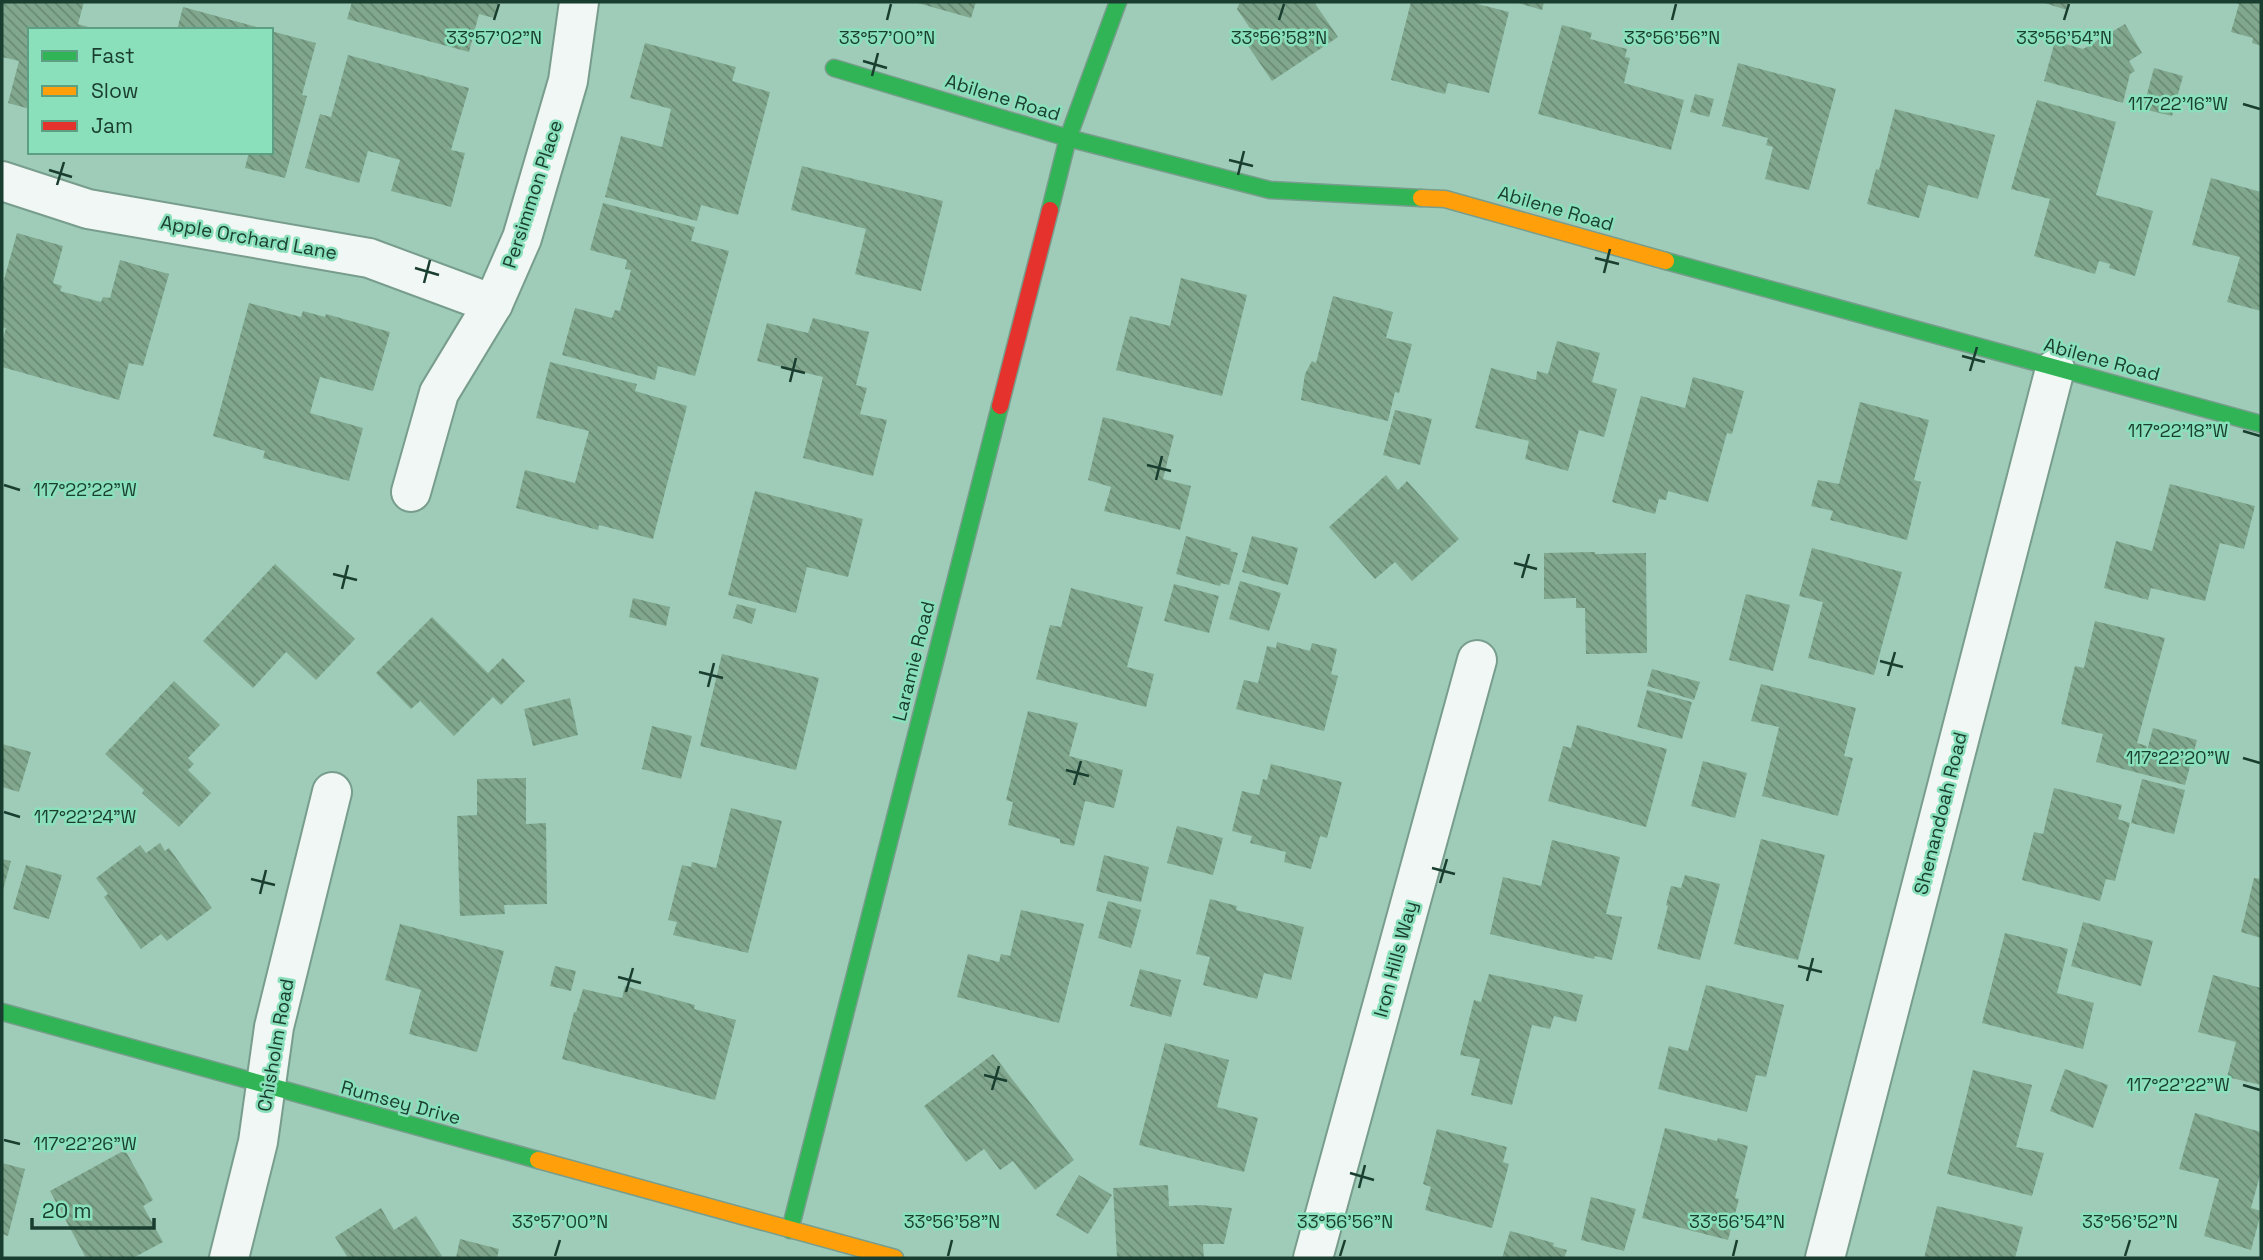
<svg xmlns="http://www.w3.org/2000/svg" width="2263" height="1260" font-family="'Space Grotesk',sans-serif">
<style>
.building{fill:url(#building-back-hatch)}
.lines{fill:none;stroke-linecap:round;stroke-linejoin:round}
.street-casing{stroke:#789d8d;stroke-width:42}
.fast-casing{stroke:#789d8d;stroke-width:19}
.slow-casing{stroke:#789d8d;stroke-width:19}
.jam-casing{stroke:#789d8d;stroke-width:19}
.street{stroke:#f0f7f4;stroke-width:38}
.fast{stroke:#30b455;stroke-width:16}
.slow{stroke:#ff9f0a;stroke-width:16}
.jam{stroke:#e5322d;stroke-width:16}
.ticks{fill:none;stroke:#193d2f;stroke-width:2.5}
.labels{text-anchor:middle;stroke-width:5;stroke-linejoin:round;paint-order:stroke}
.street-label{font-size:19px;fill:#193d2f;stroke:#8ae0bb}
.ticks-label{font-size:18px;text-anchor:middle;fill:#193d2f;stroke:#8ae0bb;stroke-width:5;stroke-linejoin:round;paint-order:stroke}
</style>
<defs>
<pattern id="building-back-hatch" width="6" height="6" patternUnits="userSpaceOnUse" patternTransform="scale(1.75)"><rect width="6" height="6" fill="#81a88e"/><path d="M-1 5l2 2M0 0l6 6M5-1l2 2" fill="none" stroke="#698a74"/></pattern>
</defs>
<rect width="100%" height="100%" fill="#9eccb8"/>
<!-- building -->
<g class="building">
<path d="M2,2H84L78,24L92,28L91,30H30V109L8,103L19,61L2,57Z"/>
<path d="M352,2H498L494,18L479,14L469,52L347,19Z"/>
<path d="M914,2H976L971,18Z"/>
<path d="M1240,2H1314L1338,37L1272,81L1244,40L1254,34L1237,9Z"/>
<path d="M1411,2H1470L1509,12L1489,93L1448,83L1445,94L1391,80Z"/>
<path d="M1515,2H1544L1542,10Z"/>
<path d="M2041,2H2069L2067,10Z"/>
<path d="M2261,2V46L2252,43L2253,38L2231,32L2239,4L2234,2Z"/>
<path d="M183,7L264,29V30H177Z"/>
<path d="M2125,24L2142,53L2129,61L2135,71L2130,74L2123,103L2044,81L2055,41L2083,49Z"/>
<path d="M1562,25L1592,33L1590,39L1627,49L1625,57L1630,58L1624,83L1684,100L1671,150L1538,114Z"/>
<path d="M271,31L316,43L302,95L307,96L285,178L245,168L249,152H271Z"/>
<path d="M645,43L736,67L732,81L770,92L738,215L701,205L697,221L605,197L621,136L662,147L671,109L630,98Z"/>
<path d="M348,55L469,88L451,150L465,153L451,207L391,191L400,160L368,151L359,183L305,168L320,114L331,117Z"/>
<path d="M1738,63L1836,89L1809,190L1765,179L1773,147L1766,145L1768,138L1722,126Z"/>
<path d="M2154,68L2183,76L2172,116L2143,109Z"/>
<path d="M1695,94L1714,99L1709,117L1690,112Z"/>
<path d="M2037,100L2116,122L2096,195L2153,211L2135,276L2109,268L2110,264L2099,261L2095,274L2034,256L2050,199L2011,189Z"/>
<path d="M1895,109L1995,135L1978,199L1928,185L1919,218L1867,204L1876,169L1879,170Z"/>
<path d="M802,166L943,201L921,291L855,274L866,229L791,210Z"/>
<path d="M2211,178L2261,192V311L2227,302L2240,257L2192,245Z"/>
<path d="M603,203L695,227L691,241L729,251L695,376L658,366L655,380L562,355L575,308L612,318L615,310L620,311L631,270L625,269L627,260L590,250Z"/>
<path d="M17,233L63,246L53,283L62,286L60,291L101,302L103,297L110,298L120,260L169,274L143,366L129,363L119,400L2,367V342L6,328L2,327V287Z"/>
<path d="M1181,278L1247,295L1222,396L1116,370L1130,316L1170,326Z"/>
<path d="M1333,296L1393,312L1386,338L1412,344L1399,393L1395,392L1388,421L1301,400L1305,374L1312,361L1316,363Z"/>
<path d="M249,303L301,317L303,311L325,317L326,314L390,332L373,391L320,377L310,413L363,428L349,481L263,458L265,451L213,436Z"/>
<path d="M813,318L869,332L856,385L867,388L860,414L887,420L873,476L803,458L823,377L757,361L767,323L808,333Z"/>
<path d="M1557,341L1600,353L1592,382L1617,389L1604,437L1579,430L1568,471L1525,459L1529,441L1475,428L1491,368L1536,380L1537,371L1548,374Z"/>
<path d="M550,362L637,384L635,391L687,406L653,539L599,525L598,530L516,508L525,470L575,483L589,431L536,418Z"/>
<path d="M1693,377L1744,391L1732,434L1727,433L1708,502L1668,491L1666,500L1659,499L1655,514L1612,502L1641,396L1685,408Z"/>
<path d="M1860,402L1929,420L1914,480L1921,482L1907,540L1830,520L1833,511L1811,506L1818,480L1839,484Z"/>
<path d="M1395,410L1432,419L1420,465L1383,455Z"/>
<path d="M1103,417L1174,435L1163,479L1191,486L1180,530L1104,511L1111,487L1088,480Z"/>
<path d="M1386,475L1398,490L1407,481L1459,539L1412,581L1395,562L1375,579L1329,527Z"/>
<path d="M2170,484L2255,506L2244,549L2220,543L2205,601L2151,588L2148,600L2104,588L2116,541L2152,551Z"/>
<path d="M755,491L863,519L848,577L807,567L796,613L728,595Z"/>
<path d="M1186,536L1231,549L1230,551L1238,553L1229,585L1221,583L1220,586L1176,574Z"/>
<path d="M1252,536L1298,548L1288,585L1242,572Z"/>
<path d="M1812,548L1902,572L1874,675L1808,658L1823,602L1799,596Z"/>
<path d="M1595,552V554L1646,553L1647,653L1586,654L1585,608H1576V598L1544,599V553Z"/>
<path d="M275,564L355,639L316,680L286,652L253,688L203,641Z"/>
<path d="M1240,581L1281,593L1269,631L1229,619Z"/>
<path d="M1174,584L1219,596L1209,633L1164,621Z"/>
<path d="M1071,588L1143,607L1127,667L1154,674L1146,707L1036,679L1050,625L1061,627Z"/>
<path d="M1746,594L1790,605L1773,671L1729,660Z"/>
<path d="M633,598L670,607L666,626L629,617Z"/>
<path d="M737,604L756,609L752,624L733,618Z"/>
<path d="M432,617L488,673L503,658L525,681L501,705L493,697L454,736L420,701L411,709L376,673Z"/>
<path d="M2095,621L2165,638L2137,743L2147,746L2143,766L2153,728L2197,740L2185,785L2096,762L2103,734L2061,724L2075,666L2084,668Z"/>
<path d="M1277,642L1310,651L1312,643L1337,649L1331,674L1338,676L1324,731L1236,709L1244,680L1258,683L1267,646L1276,648Z"/>
<path d="M722,654L819,678L796,770L700,746Z"/>
<path d="M1652,669L1700,682L1694,700L1647,686Z"/>
<path d="M174,681L220,725L188,758L194,764L188,770L211,793L179,827L142,793L144,790L105,754Z"/>
<path d="M1761,684L1856,708L1844,756L1853,758L1838,816L1762,796L1779,727L1751,721Z"/>
<path d="M1647,690L1692,702L1682,739L1637,727Z"/>
<path d="M570,698L578,735L533,746L524,709Z"/>
<path d="M1028,711L1078,723L1069,756L1123,770L1114,808L1085,801L1074,846L1060,843V839L1008,825L1013,802L1006,800Z"/>
<path d="M1577,725L1667,749L1646,827L1548,801L1563,746L1571,748Z"/>
<path d="M652,726L692,736L681,779L642,769Z"/>
<path d="M2,744L31,752L19,792L2,787Z"/>
<path d="M1703,761L1747,773L1735,818L1691,806Z"/>
<path d="M1271,764L1342,782L1327,838L1320,836L1311,869L1284,862L1286,852L1250,843L1252,836L1232,831L1242,791L1259,795L1263,779L1267,780Z"/>
<path d="M526,778V824L546,823L547,904L504,905L505,914L460,916L457,816L477,815V779Z"/>
<path d="M2142,779L2185,790L2174,834L2131,823Z"/>
<path d="M2054,788L2122,805L2118,819L2130,823L2115,881L2106,879L2100,901L2022,880L2034,832L2043,834Z"/>
<path d="M731,808L782,821L748,953L673,935L677,922L668,920L682,865L691,867L692,862L716,868Z"/>
<path d="M1177,826L1223,838L1213,875L1167,863Z"/>
<path d="M1761,839L1825,855L1798,960L1734,944Z"/>
<path d="M1552,840L1620,857L1606,914L1622,917L1612,960L1595,956L1594,959L1490,934L1503,877L1541,886Z"/>
<path d="M160,843L165,851L169,848L212,908L167,941L161,934L141,949L104,897L108,894L96,878L140,845L146,853Z"/>
<path d="M1104,855L1149,867L1141,902L1096,891Z"/>
<path d="M2,859L11,861L3,890H2Z"/>
<path d="M26,865L62,875L49,919L13,909Z"/>
<path d="M1685,875L1720,884L1700,960L1657,949L1668,906L1666,905L1671,886L1681,888Z"/>
<path d="M2254,878L2261,879V938L2241,932Z"/>
<path d="M1210,899L1237,906L1236,910L1304,927L1291,980L1264,973L1257,999L1203,985L1210,957L1196,954Z"/>
<path d="M1108,901L1141,910L1131,948L1098,938Z"/>
<path d="M1021,910L1084,924L1059,1023L957,997L968,954L999,962L1001,954L1010,956Z"/>
<path d="M2083,922L2153,941L2141,986L2071,966Z"/>
<path d="M400,924L504,951L477,1052L409,1034L421,990L385,980Z"/>
<path d="M2005,933L2068,949L2057,993L2094,1003L2083,1049L1982,1023Z"/>
<path d="M555,966L576,971L571,991L550,986Z"/>
<path d="M1140,969L1181,980L1171,1017L1130,1006Z"/>
<path d="M1489,974L1583,995L1576,1022L1554,1016L1550,1029L1532,1025L1512,1105L1471,1095L1480,1059L1460,1055L1474,1000L1481,1002Z"/>
<path d="M2213,975L2261,988V1085L2227,1077L2236,1042L2198,1032Z"/>
<path d="M1706,985L1784,1005L1766,1077L1756,1075L1747,1112L1658,1089L1669,1046L1688,1051Z"/>
<path d="M625,986L695,1005L694,1009L736,1020L715,1100L562,1059L574,1012H576L583,989L622,998Z"/>
<path d="M1165,1043L1229,1060L1217,1107L1258,1118L1244,1172L1139,1145Z"/>
<path d="M993,1054L1074,1160L1035,1190L1013,1161L1000,1170L984,1149L966,1162L924,1106Z"/>
<path d="M2065,1069L2108,1085L2093,1128L2050,1111Z"/>
<path d="M1973,1070L2032,1085L2016,1147L2044,1153L2032,1196L1947,1174Z"/>
<path d="M2195,1113L2261,1132V1172L2251,1208L2261,1211V1213L2251,1250L2204,1236L2219,1179L2179,1169Z"/>
<path d="M1665,1128L1717,1141L1718,1138L1748,1146L1735,1198L1739,1199L1728,1240L1642,1218Z"/>
<path d="M1437,1129L1507,1147L1503,1162L1509,1164L1492,1228L1425,1210L1431,1187L1423,1184Z"/>
<path d="M125,1150L153,1200L143,1206L163,1242L133,1258H86L50,1191Z"/>
<path d="M2,1163L25,1169L8,1236L2,1234Z"/>
<path d="M1079,1175L1112,1195L1088,1234L1056,1215Z"/>
<path d="M1168,1185L1169,1206L1201,1205L1232,1208L1224,1244H1203L1204,1258H1117L1113,1188Z"/>
<path d="M1591,1197L1636,1209L1624,1251L1581,1240Z"/>
<path d="M1937,1206L2023,1227L2015,1258H1924Z"/>
<path d="M381,1208L394,1230L416,1216L442,1256L439,1258H348L335,1237Z"/>
<path d="M1510,1231L1554,1243L1553,1246L1567,1250L1564,1258H1502Z"/>
<path d="M460,1239L499,1249L497,1258H456Z"/>
</g>
<g class="lines">
<defs>
<g id="street">
<path d="M2,181L88,209L369,258L493,304"/>
<path d="M411,492L439,393L493,304L522,238L568,81L579,2"/>
<path d="M229,1258L258,1142L274,1027L332,792"/>
<path d="M1313,1258L1477,660"/>
<path d="M1825,1258L2055,369"/>
</g>
<g id="fast">
<path d="M834,68L1068,138L1270,190L1421,198"/>
<path d="M1050,210L1068,138L1118,2"/>
<path d="M1666,261L2261,424"/>
<path d="M2,1012L538,1160"/>
<path d="M790,1230L1000,406"/>
</g>
<g id="slow">
<path d="M1421,198L1445,199L1666,261"/>
<path d="M538,1160L895,1258"/>
</g>
<path id="jam" d="M1000,406L1050,210"/>
</defs>
<!-- street casing -->
<use href="#street" class="street-casing"/>
<!-- fast casing -->
<use href="#fast" class="fast-casing"/>
<!-- slow casing -->
<use href="#slow" class="slow-casing"/>
<!-- jam casing -->
<use href="#jam" class="jam-casing"/>
<!-- street -->
<use href="#street" class="street"/>
<!-- fast -->
<use href="#fast" class="fast"/>
<!-- slow -->
<use href="#slow" class="slow"/>
<!-- jam -->
<use href="#jam" class="jam"/>
</g>
<!-- ticks -->
<path class="ticks" d="M494,20L499,4M887,20L891,4M1279,20L1284,4M1672,20L1676,4M2064,20L2069,4M863,61L887,68M872,76L878,53M2243,104L2260,109M1229,160L1253,166M49,170L72,177M1238,175L1244,151M57,185L64,162M1595,258L1619,264M415,268L439,275M1604,273L1610,249M424,283L430,260M1962,356L1985,362M781,367L805,373M1970,371L1977,347M790,382L796,358M2243,431L2260,436M1147,465L1171,471M1156,480L1162,456M4,485L20,490M1514,563L1537,569M333,574L357,580M1522,578L1529,554M342,589L348,565M1880,661L1903,667M699,672L723,678M1888,676L1895,652M708,687L714,663M2243,758L2260,763M1066,770L1089,776M1074,785L1081,761M4,812L20,817M1432,868L1455,874M251,879L275,885M1440,883L1447,859M260,894L266,870M1798,966L1822,972M618,977L641,983M1807,981L1813,958M626,992L633,968M984,1075L1007,1081M2243,1085L2260,1090M992,1090L999,1066M4,1140L20,1144M1350,1173L1374,1180M1359,1188L1365,1165M555,1256L560,1240M948,1256L952,1240M1340,1256L1345,1240M1733,1256L1737,1240M2125,1256L2130,1240"/>
<g class="labels">
<!-- street labels -->
<g class="street-label">
<text transform="translate(1003 97) rotate(17)" y="7">Abilene Road</text>
<text transform="translate(532 194) rotate(-72)" y="7">Persimmon Place</text>
<text transform="translate(1556 208) rotate(16)" y="7">Abilene Road</text>
<text transform="translate(249 237) rotate(10)" y="7">Apple Orchard Lane</text>
<text transform="translate(2102 359) rotate(15)" y="7">Abilene Road</text>
<text transform="translate(913 661) rotate(-76)" y="7">Laramie Road</text>
<text transform="translate(1940 813) rotate(-76)" y="7">Shenandoah Road</text>
<text transform="translate(1395 959) rotate(-75)" y="7">Iron Hills Way</text>
<text transform="translate(275 1045) rotate(-80)" y="7">Chisholm Road</text>
<text transform="translate(401 1102) rotate(15)" y="7">Rumsey Drive</text>
</g>
</g>
<g class="ticks-label">
<text x="494" y="44">33°57'02"N</text>
<text x="887" y="44">33°57'00"N</text>
<text x="1279" y="44">33°56'58"N</text>
<text x="1672" y="44">33°56'56"N</text>
<text x="2064" y="44">33°56'54"N</text>
<text x="2178" y="110">117°22'16"W</text>
<text x="2178" y="437">117°22'18"W</text>
<text x="85" y="496">117°22'22"W</text>
<text x="2178" y="764">117°22'20"W</text>
<text x="85" y="823">117°22'24"W</text>
<text x="2178" y="1091">117°22'22"W</text>
<text x="85" y="1150">117°22'26"W</text>
<text x="560" y="1228">33°57'00"N</text>
<text x="952" y="1228">33°56'58"N</text>
<text x="1345" y="1228">33°56'56"N</text>
<text x="1737" y="1228">33°56'54"N</text>
<text x="2130" y="1228">33°56'52"N</text>
</g>
<!-- border -->
<rect width="2263" height="1260" fill="none" stroke="#193d2f" stroke-width="7"/>
<!-- legend -->
<rect x="28" y="28" width="245" height="126" fill="#8ae0bb" stroke="#5d9f83" stroke-width="2"/>
<rect x="42" y="51" width="35" height="10" fill="#30b455" stroke="#5d9f83" stroke-width="2"/>
<text x="91" y="63" font-size="21" fill="#193d2f">Fast</text>
<rect x="42" y="86" width="35" height="10" fill="#ff9f0a" stroke="#5d9f83" stroke-width="2"/>
<text x="91" y="98" font-size="21" fill="#193d2f">Slow</text>
<rect x="42" y="121" width="35" height="10" fill="#e5322d" stroke="#5d9f83" stroke-width="2"/>
<text x="91" y="133" font-size="21" fill="#193d2f">Jam</text>
<!-- scale -->
<path d="M32 1218v10h122v-10" fill="none" stroke="#193d2f" stroke-width="3.5"/>
<text x="42" y="1218" font-size="21" fill="#193d2f" stroke="#8ae0bb" stroke-width="5" paint-order="stroke">20 m</text>
</svg>
